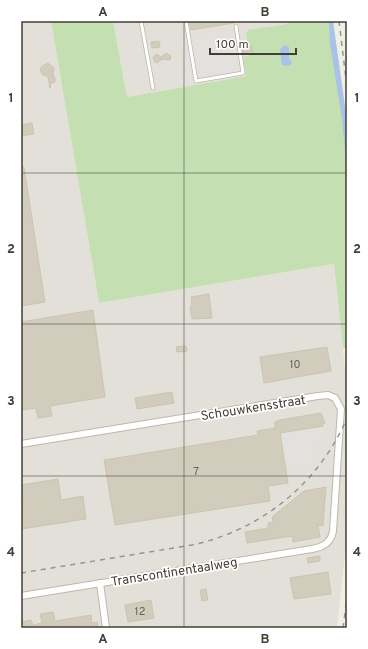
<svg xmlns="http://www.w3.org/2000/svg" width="368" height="649" font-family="Overpass,sans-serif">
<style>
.industrial{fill:#e3e0da}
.green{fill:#c4e0b2}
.sand{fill:#f1efc5}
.parking{fill:#e2e1dd}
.water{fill:#a8c3e7}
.building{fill:#d1ccbc;stroke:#cbc5b0}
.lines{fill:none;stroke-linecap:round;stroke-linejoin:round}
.lane-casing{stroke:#bbb8a9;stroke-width:4.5}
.street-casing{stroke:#bbb8a9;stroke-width:8}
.lane{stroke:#fff;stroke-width:3}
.street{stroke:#fff;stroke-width:6}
.rail{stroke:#949494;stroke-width:1.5;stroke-dasharray:5 5;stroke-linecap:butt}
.grid{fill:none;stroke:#423f36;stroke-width:1;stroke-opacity:0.55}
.labels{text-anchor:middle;stroke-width:3.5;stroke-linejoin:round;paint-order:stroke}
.number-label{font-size:11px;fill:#666258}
.street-label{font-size:13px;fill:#423f36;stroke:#fff}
.neatline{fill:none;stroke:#423f36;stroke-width:1.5}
.grid-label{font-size:13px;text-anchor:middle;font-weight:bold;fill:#423f36}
</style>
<rect width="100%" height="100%" fill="#f0efe5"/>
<!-- industrial -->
<g class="industrial">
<path d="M21,21H51L99,303L334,264L347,385V409L344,418L347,419V536L337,628H21Z"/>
<path d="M113,21H289L297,67L127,97Z"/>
</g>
<!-- green -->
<path class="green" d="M51,21H113L127,97L246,76L243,57L249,56V52L253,51L252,47L248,48L246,33L248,30L288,24L287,21H333L347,129V348H343L334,264L99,303Z"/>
<!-- sand -->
<path class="sand" d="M343,348H347V385Z"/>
<!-- parking -->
<g class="parking">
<path d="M239,29L246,76L189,85L181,38Z"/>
<path d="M325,428L310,464L287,467L283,434Z"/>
</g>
<!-- water -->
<g class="water">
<path d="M329,21H333L346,113L347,173L342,119L330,44Z"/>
<path d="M284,45L289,47V57L292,64L288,66L282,65L280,50Z"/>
</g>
<!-- building -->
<g class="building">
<path d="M189,21H234V23L191,30Z"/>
<path d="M159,41L160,47L152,48L151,42Z"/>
<path d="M252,47L253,51L243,53L242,48Z"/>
<path d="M166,53L171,56L170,60L162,59L157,63L154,61L153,57L157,54L161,57Z"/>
<path d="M48,63L54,68L53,77H55V82L51,83L50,88L48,77L42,74L40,70L42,66Z"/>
<path d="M32,123L34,134L21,136V125Z"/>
<path d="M21,167H24L45,302L21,306Z"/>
<path d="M209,294L212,318L192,319L190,307L192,306L191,297Z"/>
<path d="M93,310L105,397L50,406L52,416L38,418L36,408L21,410V322Z"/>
<path d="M186,346L187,351L177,352L176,347Z"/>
<path d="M327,347L331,371L264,383L260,357Z"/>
<path d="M172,392L174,403L137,409L135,398Z"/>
<path d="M321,413L325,423L323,424V426L280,433L288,483L268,486L270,501L115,525L104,460L258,435L257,431L275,428V422L280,420Z"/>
<path d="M58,479L61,500L83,496L86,519L21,529V506L24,505L21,485Z"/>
<path d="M326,487L323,526L318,525L320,537L293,542L292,536L247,543L245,532L268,528V523L273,522L272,517L304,491Z"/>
<path d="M320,556V561L308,563L307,558Z"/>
<path d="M328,572L331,594L294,599L290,578Z"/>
<path d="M206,589L208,600L202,601L200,590Z"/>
<path d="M151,600L154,618L128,622L125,605Z"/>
<path d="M53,612L55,621L91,615L92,623L97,622L98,628H21V622L31,620L33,625L42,623L40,614Z"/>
</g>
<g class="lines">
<defs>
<g id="lane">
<path d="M141,21L153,88"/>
<path d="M186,21L196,81L243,73L236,26"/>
</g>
<g id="street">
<path d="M21,444L318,396L328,395L335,398L341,409L333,531C331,543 323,547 312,549L21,596"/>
<path d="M100,583L106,628"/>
</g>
</defs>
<!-- lane casing -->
<use href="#lane" class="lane-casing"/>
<!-- street casing -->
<use href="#street" class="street-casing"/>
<!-- lane -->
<use href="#lane" class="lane"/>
<!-- street -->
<use href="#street" class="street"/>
<!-- rail -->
<g class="rail">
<path d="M339,21L347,87"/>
<path d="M346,21L347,31"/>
<path d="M21,573L192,545C262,530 319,483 347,418"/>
<path d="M343,628L347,598"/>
</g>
</g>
<!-- grid -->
<path class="grid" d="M184,21V628M21,173H347M21,324H347M21,476H347"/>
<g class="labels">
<!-- number labels -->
<g class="number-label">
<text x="295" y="368">10</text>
<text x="196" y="475">7</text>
<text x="140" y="615">12</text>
</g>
<!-- street labels -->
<g class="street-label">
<text transform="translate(253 407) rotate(-9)" y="5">Schouwkensstraat</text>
<text transform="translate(174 571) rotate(-9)" y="5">Transcontinentaalweg</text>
</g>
</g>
<!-- border -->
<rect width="368" height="649" fill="none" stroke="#ffffff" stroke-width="44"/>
<!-- scale -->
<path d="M210 48v6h86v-6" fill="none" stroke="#423f36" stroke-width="2"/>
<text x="216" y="48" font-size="12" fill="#423f36" stroke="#ffffff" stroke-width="3" paint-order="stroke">100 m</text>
<rect x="22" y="22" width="324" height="605" class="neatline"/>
<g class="grid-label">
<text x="103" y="16">A</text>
<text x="265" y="16">B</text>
<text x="11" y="102">1</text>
<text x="357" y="102">1</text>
<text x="11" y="253">2</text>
<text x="357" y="253">2</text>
<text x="11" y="405">3</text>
<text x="357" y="405">3</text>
<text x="11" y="556">4</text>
<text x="357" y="556">4</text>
<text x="103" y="643">A</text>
<text x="265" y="643">B</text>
</g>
</svg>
